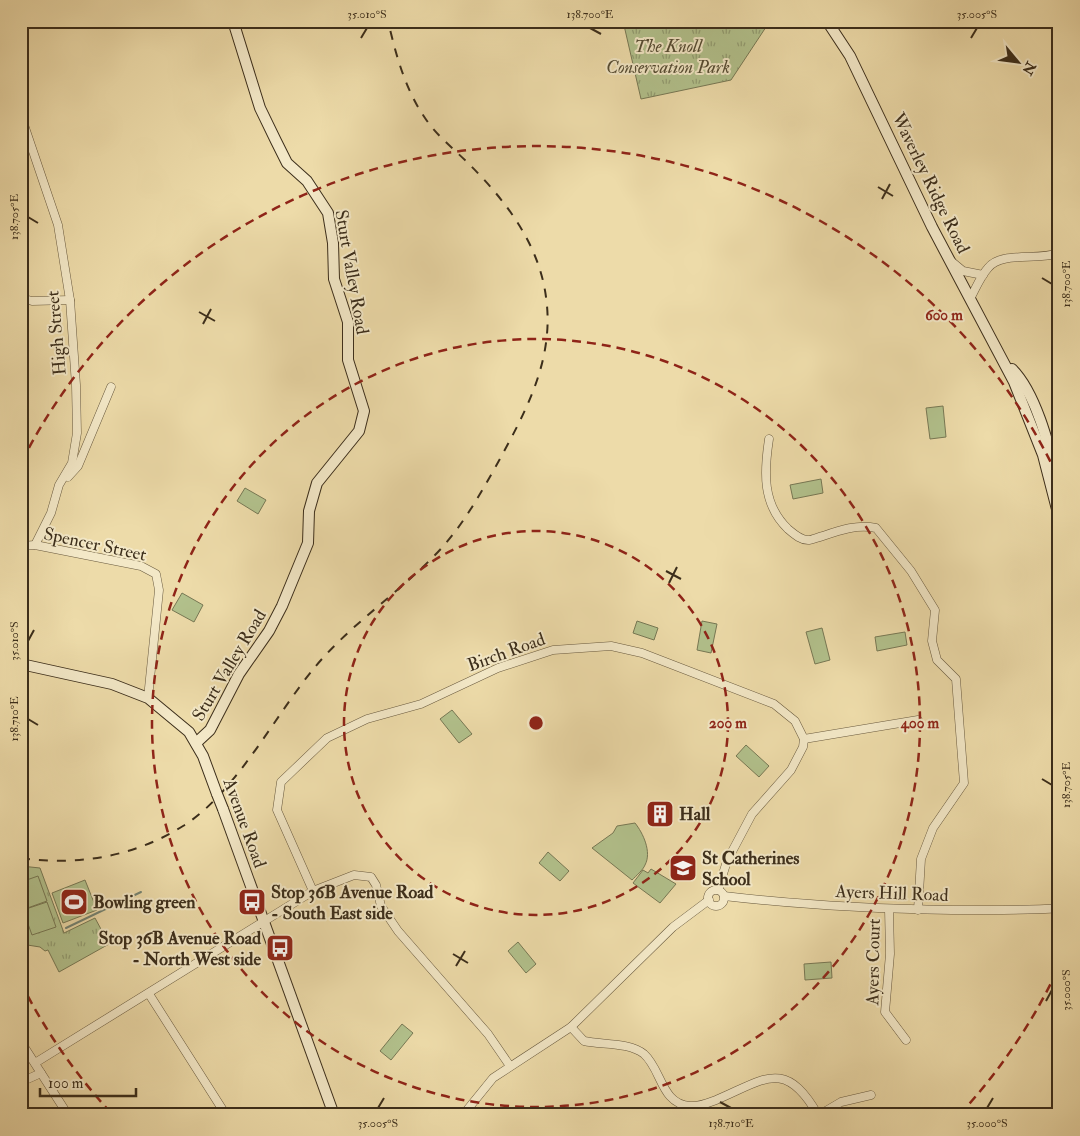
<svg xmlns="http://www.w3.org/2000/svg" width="1080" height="1136" font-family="'IM FELL Double Pica',serif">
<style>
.park{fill:url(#park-tufts);stroke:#777854}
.pitch{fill:#b2c18c;stroke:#777854}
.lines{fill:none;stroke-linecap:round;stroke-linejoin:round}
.stream{stroke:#748373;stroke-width:2}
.street-casing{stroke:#68593e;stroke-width:9}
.secondary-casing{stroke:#3c2e1b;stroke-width:12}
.street{stroke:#f3e8c7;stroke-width:8}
.secondary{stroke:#f3e8c7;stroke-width:10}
.rail{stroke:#3c2e1b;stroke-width:2;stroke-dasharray:9 9;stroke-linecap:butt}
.secondary-bridge-casing{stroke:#3c2e1b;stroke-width:12;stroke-linecap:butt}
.secondary-bridge{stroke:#f3e8c7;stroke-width:10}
.ticks{fill:none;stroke:#3c2e1b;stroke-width:2}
.ring{fill:none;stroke:#8f2418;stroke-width:2.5;stroke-dasharray:9 6}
.labels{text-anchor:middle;stroke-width:4;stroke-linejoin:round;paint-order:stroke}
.park-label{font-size:18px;font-style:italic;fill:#544b32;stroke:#f3e8c7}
.street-label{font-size:18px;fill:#3c2e1b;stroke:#f3e8c7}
.poi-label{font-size:18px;font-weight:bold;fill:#3c2e1b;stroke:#f3e8c7;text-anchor:start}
.centre{fill:#8f2418;stroke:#f3e8c7;stroke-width:2.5}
.ring-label{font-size:15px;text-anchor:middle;font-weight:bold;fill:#8f2418;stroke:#f3e8c7;stroke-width:4;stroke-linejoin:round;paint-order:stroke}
.neatline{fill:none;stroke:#3c2e1b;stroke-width:2}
.ticks-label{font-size:12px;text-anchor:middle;fill:#3c2e1b}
</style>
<defs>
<pattern id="park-tufts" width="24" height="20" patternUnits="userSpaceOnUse" patternTransform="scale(1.25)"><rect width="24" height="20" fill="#b2c18c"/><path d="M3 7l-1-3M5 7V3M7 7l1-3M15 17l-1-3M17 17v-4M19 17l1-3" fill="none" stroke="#929d72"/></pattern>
</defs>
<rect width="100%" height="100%" fill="#eddba9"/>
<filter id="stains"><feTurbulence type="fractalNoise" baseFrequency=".004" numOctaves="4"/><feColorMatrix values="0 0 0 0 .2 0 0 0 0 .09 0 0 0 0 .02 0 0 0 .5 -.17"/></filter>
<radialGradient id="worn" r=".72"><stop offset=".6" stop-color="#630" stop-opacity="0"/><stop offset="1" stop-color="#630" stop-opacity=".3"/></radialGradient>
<!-- park -->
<g class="park">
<path d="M623,21H770L731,80L641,99Z"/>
<path d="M21,866L40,868L64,933L95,918L109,944L59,972L48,950L45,951L40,947L21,944Z"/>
</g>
<!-- pitch -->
<g class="pitch">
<path d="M943,406L946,437L930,439L926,408Z"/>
<path d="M821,479L823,493L793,499L790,485Z"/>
<path d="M245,488L266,500L258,514L237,501Z"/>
<path d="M182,593L203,605L194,622L172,610Z"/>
<path d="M637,621L658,628L654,640L633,633Z"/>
<path d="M702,621L717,624L711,653L697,650Z"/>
<path d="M822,628L830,660L815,664L806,632Z"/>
<path d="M905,632L907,645L877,651L875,637Z"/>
<path d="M452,710L472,734L459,743L440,719Z"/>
<path d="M746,745L769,766L759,777L736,756Z"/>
<path d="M635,823C643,833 652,852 645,865C643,870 636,876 632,880L592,848L613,833L617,826Z"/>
<path d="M548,852L569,871L560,881L539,863Z"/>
<path d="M651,869L676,884L660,903L633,883L643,870L648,873Z"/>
<path d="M38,876L47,901L22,910L21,882Z"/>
<path d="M85,880L97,910L63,923L52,893Z"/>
<path d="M47,902L56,927L32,935L23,910Z"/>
<path d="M518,942L536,964L526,973L508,951Z"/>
<path d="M831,962L832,978L805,980L804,964Z"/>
<path d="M402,1024L413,1033L391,1060L380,1051Z"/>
</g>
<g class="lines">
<!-- stream -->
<path class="stream" d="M66,928L141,892"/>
<defs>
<g id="street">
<path d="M21,116L58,225L70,300L76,385L77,433L72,463L59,485L51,513L35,545"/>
<path d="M951,261L963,271L983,275"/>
<path d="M21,298L32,301L70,300"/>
<path d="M970,299C976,288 980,277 988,268C1001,251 1037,261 1059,253"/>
<path d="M769,439C764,472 762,504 788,529C794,534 800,540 808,540C812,540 818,537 823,536C840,530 858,524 876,528L911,571L935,610L932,641L937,660L956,679L964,783L933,828L921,859L918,910"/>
<path d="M68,477L78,466L111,387"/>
<path d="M21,546L35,545L141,566L156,574L159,590L148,698"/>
<path d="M804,739L918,720"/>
<circle cx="716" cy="898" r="8"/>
<path d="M313,891L277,810L281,782L327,738L367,719L421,704L498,668L553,650L611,646L642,653L774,704L795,721L804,739L803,747L791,770L752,814L727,861L718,890"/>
<path d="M724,896C800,905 876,909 952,910C988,910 1023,911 1059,908"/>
<path d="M889,909L890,954L885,1012L906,1040"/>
<path d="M149,994L226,1115"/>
<path d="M571,1027L584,1041C602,1045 629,1042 644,1054C662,1070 661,1104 690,1106C699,1107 708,1103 716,1100C764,1080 785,1057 818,1115"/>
<path d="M21,1042L68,1115"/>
<path d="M35,1063L313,891L354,875L371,877L376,885L381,906L398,931L488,1034L510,1066"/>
<path d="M21,1082L41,1073"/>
<path d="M463,1115L493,1078L571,1027L673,927L709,900"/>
<path d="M819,1115L841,1102L871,1095"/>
</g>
<g id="secondary">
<path d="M827,21L850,56L932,227L1014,382L1043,455L1059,517"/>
<path d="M1012,369C1037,394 1050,450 1059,485"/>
<path d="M21,664L112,684L148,698L189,732L203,756L217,794"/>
<path d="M196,743L210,730L239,674L269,631L282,606L308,543L309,511L317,483L359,431L364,411L348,360V322L334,279L333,243L328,213L307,181L287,163L276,141L260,108L233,21"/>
<path d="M223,809L334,1115"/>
</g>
</defs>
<!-- street casing -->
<use href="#street" class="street-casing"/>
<!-- secondary casing -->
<use href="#secondary" class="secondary-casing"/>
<!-- street -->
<use href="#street" class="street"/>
<!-- secondary -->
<use href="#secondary" class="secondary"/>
<!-- rail -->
<path class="rail" d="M21,858C77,866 134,857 183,826C236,793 275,715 315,667C350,625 396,595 434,556C460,530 478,498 496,466C525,413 555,360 546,297C539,244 506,201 469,164C454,149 437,136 425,118C405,89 396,55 388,21"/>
<defs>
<path id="secondary-bridge" d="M217,794L223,809"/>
</defs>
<!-- secondary-bridge casing -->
<use href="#secondary-bridge" class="secondary-bridge-casing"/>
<!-- secondary-bridge -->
<use href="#secondary-bridge" class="secondary-bridge"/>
</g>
<!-- ticks -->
<path class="ticks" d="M590,28L601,34M361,38L367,28M971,38L977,28M878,187L893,196M882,199L890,184M28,217L38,223M1042,278L1052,284M199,312L215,321M203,324L211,309M666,571L681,579M669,583L677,567M28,641L34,630M28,719L38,725M1042,779L1052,785M453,954L468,963M456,966L465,951M1046,1001L1052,990M720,1102L731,1108M378,1108L384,1098M987,1108L993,1098"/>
<!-- distance rings -->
<g class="ring">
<circle cx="536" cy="723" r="192"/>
<circle cx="536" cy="723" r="384"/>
<path d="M1057 971A577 577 0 0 1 961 1113M111 1113A577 577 0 0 1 22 985M22 461A577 577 0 0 1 1057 475"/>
</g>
<!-- icons -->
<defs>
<symbol id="building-square" viewBox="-11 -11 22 22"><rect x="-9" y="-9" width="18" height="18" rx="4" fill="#8f2418" stroke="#f3e8c7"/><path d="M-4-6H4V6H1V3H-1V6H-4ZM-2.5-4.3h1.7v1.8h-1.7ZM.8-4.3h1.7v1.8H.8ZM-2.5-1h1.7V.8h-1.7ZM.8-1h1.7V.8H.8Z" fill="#fff"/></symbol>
<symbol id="school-square" viewBox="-11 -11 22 22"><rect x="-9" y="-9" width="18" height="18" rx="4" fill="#8f2418" stroke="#f3e8c7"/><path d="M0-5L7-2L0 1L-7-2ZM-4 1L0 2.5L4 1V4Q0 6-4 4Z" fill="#fff"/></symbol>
<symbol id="stadium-square" viewBox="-11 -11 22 22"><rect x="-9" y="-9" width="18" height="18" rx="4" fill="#8f2418" stroke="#f3e8c7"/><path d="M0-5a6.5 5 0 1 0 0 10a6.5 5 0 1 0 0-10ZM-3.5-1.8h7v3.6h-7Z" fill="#fff"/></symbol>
<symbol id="bus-square" viewBox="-11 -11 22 22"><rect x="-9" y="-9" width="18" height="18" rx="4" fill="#8f2418" stroke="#f3e8c7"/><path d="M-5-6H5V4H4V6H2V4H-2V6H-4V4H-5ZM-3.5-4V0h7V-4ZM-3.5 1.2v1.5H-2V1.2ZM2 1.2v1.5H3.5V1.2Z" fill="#fff"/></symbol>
</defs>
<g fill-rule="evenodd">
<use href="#building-square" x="644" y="798" width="32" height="32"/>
<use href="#school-square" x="667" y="852" width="32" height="32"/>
<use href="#stadium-square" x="58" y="886" width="32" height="32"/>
<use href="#bus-square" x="236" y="886" width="32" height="32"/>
<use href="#bus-square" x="264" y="932" width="32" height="32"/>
</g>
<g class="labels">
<!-- park labels -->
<g class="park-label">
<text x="668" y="52">The Knoll<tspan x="668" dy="21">Conservation Park</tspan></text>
</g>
<!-- street labels -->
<g class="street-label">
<text transform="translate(931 183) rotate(64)" y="6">Waverley Ridge Road</text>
<text transform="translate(352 272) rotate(80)" y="6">Sturt Valley Road</text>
<text transform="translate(56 333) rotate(-95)" y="6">High Street</text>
<text transform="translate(95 544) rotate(12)" y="6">Spencer Street</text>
<text transform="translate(506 652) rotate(-20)" y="6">Birch Road</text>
<text transform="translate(229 665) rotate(-59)" y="6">Sturt Valley Road</text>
<text transform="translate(245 823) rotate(70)" y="6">Avenue Road</text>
<text transform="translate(892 893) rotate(2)" y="6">Ayers Hill Road</text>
<text transform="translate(873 962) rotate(-89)" y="6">Ayers Court</text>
</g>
<!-- poi labels -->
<g class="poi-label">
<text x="679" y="820">Hall</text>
<text x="702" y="864">St Catherines<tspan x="702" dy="21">School</tspan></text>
<text x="271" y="898">Stop 36B Avenue Road<tspan x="271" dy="21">- South East side</tspan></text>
<text x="93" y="908">Bowling green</text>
<text x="261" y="944" text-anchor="end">Stop 36B Avenue Road<tspan x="261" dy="21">- North West side</tspan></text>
</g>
</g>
<circle cx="536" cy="723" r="8" class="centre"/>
<g class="ring-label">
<text x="944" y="320">600 m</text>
<text x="728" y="728">200 m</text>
<text x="920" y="728">400 m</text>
</g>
<!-- margin -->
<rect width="1080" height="1136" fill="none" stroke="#eddba9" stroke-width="55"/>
<!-- north arrow -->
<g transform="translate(1018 62) rotate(119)" stroke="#f3e8c7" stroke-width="4" paint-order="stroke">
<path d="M0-4L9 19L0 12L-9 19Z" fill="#3c2e1b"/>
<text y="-8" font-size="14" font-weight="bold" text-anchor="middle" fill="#3c2e1b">N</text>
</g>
<!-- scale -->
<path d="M40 1088v8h96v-8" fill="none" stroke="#3c2e1b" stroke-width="2.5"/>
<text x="48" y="1088" font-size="15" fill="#3c2e1b" stroke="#f3e8c7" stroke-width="4" paint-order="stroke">100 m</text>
<rect x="28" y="28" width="1024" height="1080" class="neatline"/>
<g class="ticks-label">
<text x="367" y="18">35.010°S</text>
<text x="590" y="18">138.700°E</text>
<text x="977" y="18">35.005°S</text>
<text transform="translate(14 217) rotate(-90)" y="4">138.705°E</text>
<text transform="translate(1066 284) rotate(-90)" y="4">138.700°E</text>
<text transform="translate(14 641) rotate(-90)" y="4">35.010°S</text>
<text transform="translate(14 719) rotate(-90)" y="4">138.710°E</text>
<text transform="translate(1066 785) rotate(-90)" y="4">138.705°E</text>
<text transform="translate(1066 990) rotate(-90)" y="4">35.000°S</text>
<text x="378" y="1127">35.005°S</text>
<text x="731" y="1127">138.710°E</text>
<text x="987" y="1127">35.000°S</text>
</g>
<rect width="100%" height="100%" filter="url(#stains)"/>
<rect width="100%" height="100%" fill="url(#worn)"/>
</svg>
